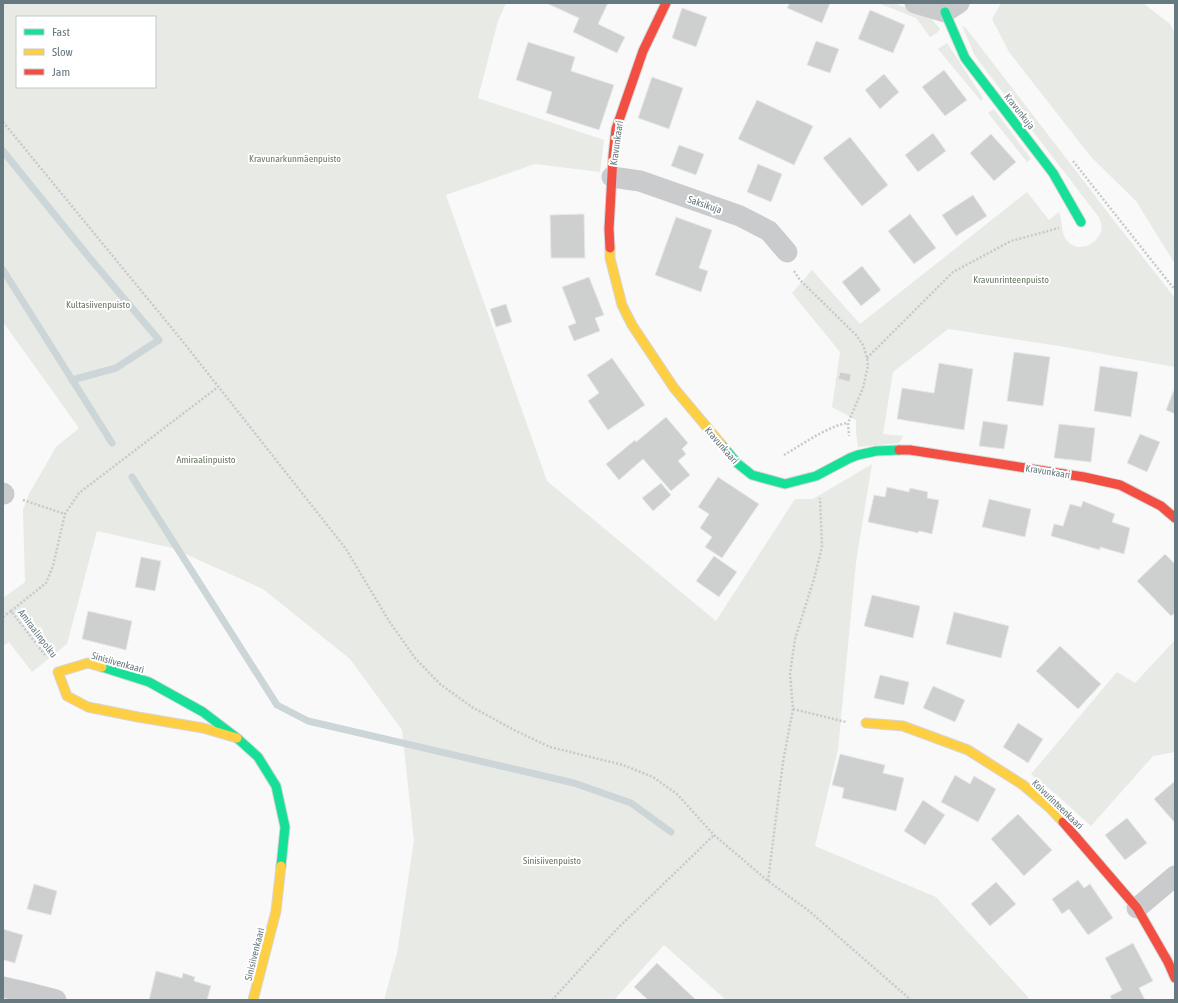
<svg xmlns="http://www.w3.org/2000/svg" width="1178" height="1003" font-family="'Asap Condensed',sans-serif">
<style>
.green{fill:#e8eae6;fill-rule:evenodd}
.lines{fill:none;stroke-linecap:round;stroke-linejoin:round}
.stream{stroke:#ccd5d7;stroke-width:7}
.building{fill:#ced0d0;stroke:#e8e8e8}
.fast-casing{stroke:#d5d6d7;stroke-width:11}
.slow-casing{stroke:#d5d6d7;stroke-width:11}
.jam-casing{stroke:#d5d6d7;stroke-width:11}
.path{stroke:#c8c9ca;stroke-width:2.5;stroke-dasharray:2 2;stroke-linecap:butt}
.street{stroke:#cacbcc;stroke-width:21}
.fast{stroke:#16e098;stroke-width:9}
.slow{stroke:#ffcf43;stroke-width:9}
.jam{stroke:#f24e42;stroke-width:9}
.labels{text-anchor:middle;stroke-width:4;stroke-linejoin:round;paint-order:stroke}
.street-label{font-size:10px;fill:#667880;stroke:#fff}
.park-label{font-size:10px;fill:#6a7965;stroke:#fff}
</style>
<rect width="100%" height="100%" fill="#f9f9f9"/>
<!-- green -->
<g class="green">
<path d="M3,3H506L498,21L478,98L604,140L600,172L535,164L446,195L547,481L716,621L795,499H813L872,464L856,562L838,750L815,846L936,897L1028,997L1029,1000H726L664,945L614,1000H384L397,953L414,841L402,730L350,659L263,589L172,548L97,531L67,644L32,672L9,642L3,646V598L25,582L23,510L29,494L56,447L79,428L3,322ZM17,17H155V87H17Z"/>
<path d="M878,3H894L930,17L940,29L937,33L930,37L916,18Z"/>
<path d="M1001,3H1143L1170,24L1175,33V264L1136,201L1091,157L1009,52L992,19Z"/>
<path d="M962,26L966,28L1119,227L1175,298V367L1059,346L948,329L893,372L883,434L903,436L899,443L858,447L856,432V420L832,407L840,352L792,293L812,270L860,324L1027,192L1049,220L1059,212C1063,221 1060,234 1068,242C1079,253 1098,244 1101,231C1103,226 1100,220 1098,216L975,56Z"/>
<path d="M947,43L983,98L981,101L938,49Z"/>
<path d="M994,109L1031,159L1027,162L988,113Z"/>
<path d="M1175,640V752L1153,756L1091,826L1057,795L1031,774L1117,672L1135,683Z"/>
</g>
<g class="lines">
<!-- stream -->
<g class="stream">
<path d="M3,151L88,256L159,340L116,368L72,380"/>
<path d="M3,270L112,443"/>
<path d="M132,477L277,705L308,721L574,783L631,803L671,832"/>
</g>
</g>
<!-- building -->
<g class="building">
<path d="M546,3H608L598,24L625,37L617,53L573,32L579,18Z"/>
<path d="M790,3H830L822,23L787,8Z"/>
<path d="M682,8L707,17L696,47L672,38Z"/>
<path d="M870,10L905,25L893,53L858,39Z"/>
<path d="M816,41L839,49L830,73L807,65Z"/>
<path d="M528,42L575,57L571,71L614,85L599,130L546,113L552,92L516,80Z"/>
<path d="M944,70L967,100L945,116L922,87Z"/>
<path d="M884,74L899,92L880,109L865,90Z"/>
<path d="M652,77L683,88L669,129L638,118Z"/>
<path d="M757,100L813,126L794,165L738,139Z"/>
<path d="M933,133L946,151L918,172L905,155Z"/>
<path d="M991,134L1016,162L994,181L970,153Z"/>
<path d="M850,137L888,185L862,206L823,158Z"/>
<path d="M679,145L704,154L696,175L671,166Z"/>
<path d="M758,164L782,174L771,202L747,192Z"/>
<path d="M973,195L987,216L956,236L942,215Z"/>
<path d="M584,214L585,258H551L550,215Z"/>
<path d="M910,214L936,248L914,264L888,231Z"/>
<path d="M676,217L712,230L699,268L708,271L701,292L655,275Z"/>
<path d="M862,266L881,290L861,306L842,282Z"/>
<path d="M589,277L604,315L595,318L600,331L574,341L568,326L576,323L562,287Z"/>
<path d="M506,304L512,322L496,327L490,309Z"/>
<path d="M1014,352L1050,357L1043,406L1007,401Z"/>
<path d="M612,358L645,405L608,430L588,401L599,393L587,375Z"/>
<path d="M939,363L973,369L964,430L897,419L902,388L934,393Z"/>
<path d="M1100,366L1138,372L1131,417L1094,411Z"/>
<path d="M840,372L851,374L850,382L838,379Z"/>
<path d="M1175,387V414L1166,410Z"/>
<path d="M666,417L688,443L682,449L686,454L678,461L690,475L671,491L643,459L619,480L606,464L635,440L636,442Z"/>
<path d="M983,421L1008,425L1004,449L979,446Z"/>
<path d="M1059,424L1095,428L1091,462L1054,458Z"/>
<path d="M1140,434L1160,442L1147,472L1127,463Z"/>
<path d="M718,477L759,504L722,558L705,547L712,537L700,528L709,514L698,507Z"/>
<path d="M661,483L671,495L653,511L642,498Z"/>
<path d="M887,487L909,492L910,488L928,492L927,498L939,500L932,534L919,531L918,533L868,522L874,495L885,497Z"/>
<path d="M989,499L1031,509L1025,537L982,527Z"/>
<path d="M1083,501L1115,514L1112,522L1130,528L1124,554L1100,547V550L1051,536L1054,524L1063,526L1070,504L1081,507Z"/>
<path d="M1165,554L1175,564V613L1171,616L1137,581Z"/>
<path d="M714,556L737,572L719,597L696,581Z"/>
<path d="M141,557L161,561L155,591L135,587Z"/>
<path d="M872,595L920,606L913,638L864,626Z"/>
<path d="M88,611L132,621L126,650L82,639Z"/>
<path d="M954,612L1009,626L1001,658L946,644Z"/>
<path d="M1060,646L1101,684L1078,709L1036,671Z"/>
<path d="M880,675L909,682L904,705L874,698Z"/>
<path d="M933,686L965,700L955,722L923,708Z"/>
<path d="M1018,723L1043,739L1028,763L1003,747Z"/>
<path d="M840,754L885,765L883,773L904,778L896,811L842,798L844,788L832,785Z"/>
<path d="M955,775L970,784L974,776L996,789L978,822L941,802Z"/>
<path d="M1175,781V823L1154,799Z"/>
<path d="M923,800L945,815L925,845L904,831Z"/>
<path d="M1018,814L1052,850L1024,876L991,839Z"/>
<path d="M1127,818L1147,843L1125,860L1105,835Z"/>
<path d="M1078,880L1084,888L1090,884L1113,918L1088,935L1069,909L1062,914L1052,899Z"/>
<path d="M996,882L1016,904L990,926L971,904Z"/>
<path d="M34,884L57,891L51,915L27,909Z"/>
<path d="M3,929L23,935L15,963L3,960Z"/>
<path d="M1133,943L1153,981L1139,988L1145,1000H1112L1110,996L1122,990L1105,958Z"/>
<path d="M657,963L696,1000H648L634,987Z"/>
<path d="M156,971L182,978L183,973L195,977L194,981L211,986L207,1000H149Z"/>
</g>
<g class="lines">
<defs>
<g id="fast">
<path d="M945,12L965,58L1053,173L1081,222"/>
<path d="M721,444L737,463L752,475L785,484L816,476L850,458L858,455L876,451L899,450"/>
<path d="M102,667L149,682L203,712L237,738L258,757L276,786L285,827L281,866"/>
</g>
<g id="slow">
<path d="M610,248V258L622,305L632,325L674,388L721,444"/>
<path d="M102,667L88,663L58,672L67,696L88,707L138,717L203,728L237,738"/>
<path d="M866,723L903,726L968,750L1023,785L1050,808L1063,822"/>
<path d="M253,1000L276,911L281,866"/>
</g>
<g id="jam">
<path d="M610,248L609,229L613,156L616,129L643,51L666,3"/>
<path d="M899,450H910L1084,477L1120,485L1161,506L1175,518"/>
<path d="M1063,822L1137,908L1168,962L1175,978"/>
</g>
</defs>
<!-- fast casing -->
<use href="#fast" class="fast-casing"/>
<!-- slow casing -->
<use href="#slow" class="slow-casing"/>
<!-- jam casing -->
<use href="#jam" class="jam-casing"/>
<!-- path -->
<g class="path">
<path d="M3,122L184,343L346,549L389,621L415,658L440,684L472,707L516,731L550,747L623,765L653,777L677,794L714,835L768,881L809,911L911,1000"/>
<path d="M1073,161L1175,290"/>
<path d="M794,271L800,280L856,335L863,345L867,358L868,366L863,388L848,423L849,436"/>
<path d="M867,358L953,272L1011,241L1059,228"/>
<path d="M784,455C801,445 830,425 848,423"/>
<path d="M23,500L65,514"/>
<path d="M11,611L46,583L53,566L65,514L79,493L218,387"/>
<path d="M3,617L11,611L45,655"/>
<path d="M793,709L846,722"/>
<path d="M768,881L783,762L793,709L790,674L795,639L814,579L822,547L820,498"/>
<path d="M552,1000L616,930L714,835"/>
</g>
<!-- street -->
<g class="street">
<path d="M915,3L945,12L959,3"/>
<path d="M612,177L640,181L740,216L769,231L787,252"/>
<path d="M3,493L4,494"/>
<path d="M1137,908L1175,876"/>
<path d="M3,987L25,992L56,1000"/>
</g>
<!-- fast -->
<use href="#fast" class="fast"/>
<!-- slow -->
<use href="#slow" class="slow"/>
<!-- jam -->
<use href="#jam" class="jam"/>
</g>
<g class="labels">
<!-- street labels -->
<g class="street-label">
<text transform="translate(1020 111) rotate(52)" y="4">Kravunkuja</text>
<text transform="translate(616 143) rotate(-82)" y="4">Kravunkaari</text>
<text transform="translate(705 204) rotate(19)" y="4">Saksikuja</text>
<text transform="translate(722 445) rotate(49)" y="4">Kravunkaari</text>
<text transform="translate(1048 471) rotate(9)" y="4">Kravunkaari</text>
<text transform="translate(38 633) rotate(53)" y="4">Amiraalinpolku</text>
<text transform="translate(118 662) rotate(16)" y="4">Sinisiivenkaari</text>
<text transform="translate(1058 804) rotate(44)" y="4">Koivurinteenkaari</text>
<text transform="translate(254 954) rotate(-76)" y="4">Sinisiivenkaari</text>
</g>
<!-- park labels -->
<g class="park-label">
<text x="295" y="162">Kravunarkunmäenpuisto</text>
<text x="1011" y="283">Kravunrinteenpuisto</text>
<text x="98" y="308">Kultasiivenpuisto</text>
<text x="206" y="463">Amiraalinpuisto</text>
<text x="552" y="864">Sinisiivenpuisto</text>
</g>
</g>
<!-- border -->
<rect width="1178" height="1003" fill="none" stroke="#667880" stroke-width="8"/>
<!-- legend -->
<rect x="16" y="16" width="140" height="72" fill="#ffffff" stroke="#c2c9cc"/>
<rect x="24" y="29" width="20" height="6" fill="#16e098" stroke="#c2c9cc"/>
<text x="52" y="36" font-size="12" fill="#667880">Fast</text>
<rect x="24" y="49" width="20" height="6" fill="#ffcf43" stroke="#c2c9cc"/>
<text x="52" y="56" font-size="12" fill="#667880">Slow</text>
<rect x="24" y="69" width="20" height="6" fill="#f24e42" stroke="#c2c9cc"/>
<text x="52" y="76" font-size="12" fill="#667880">Jam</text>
</svg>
